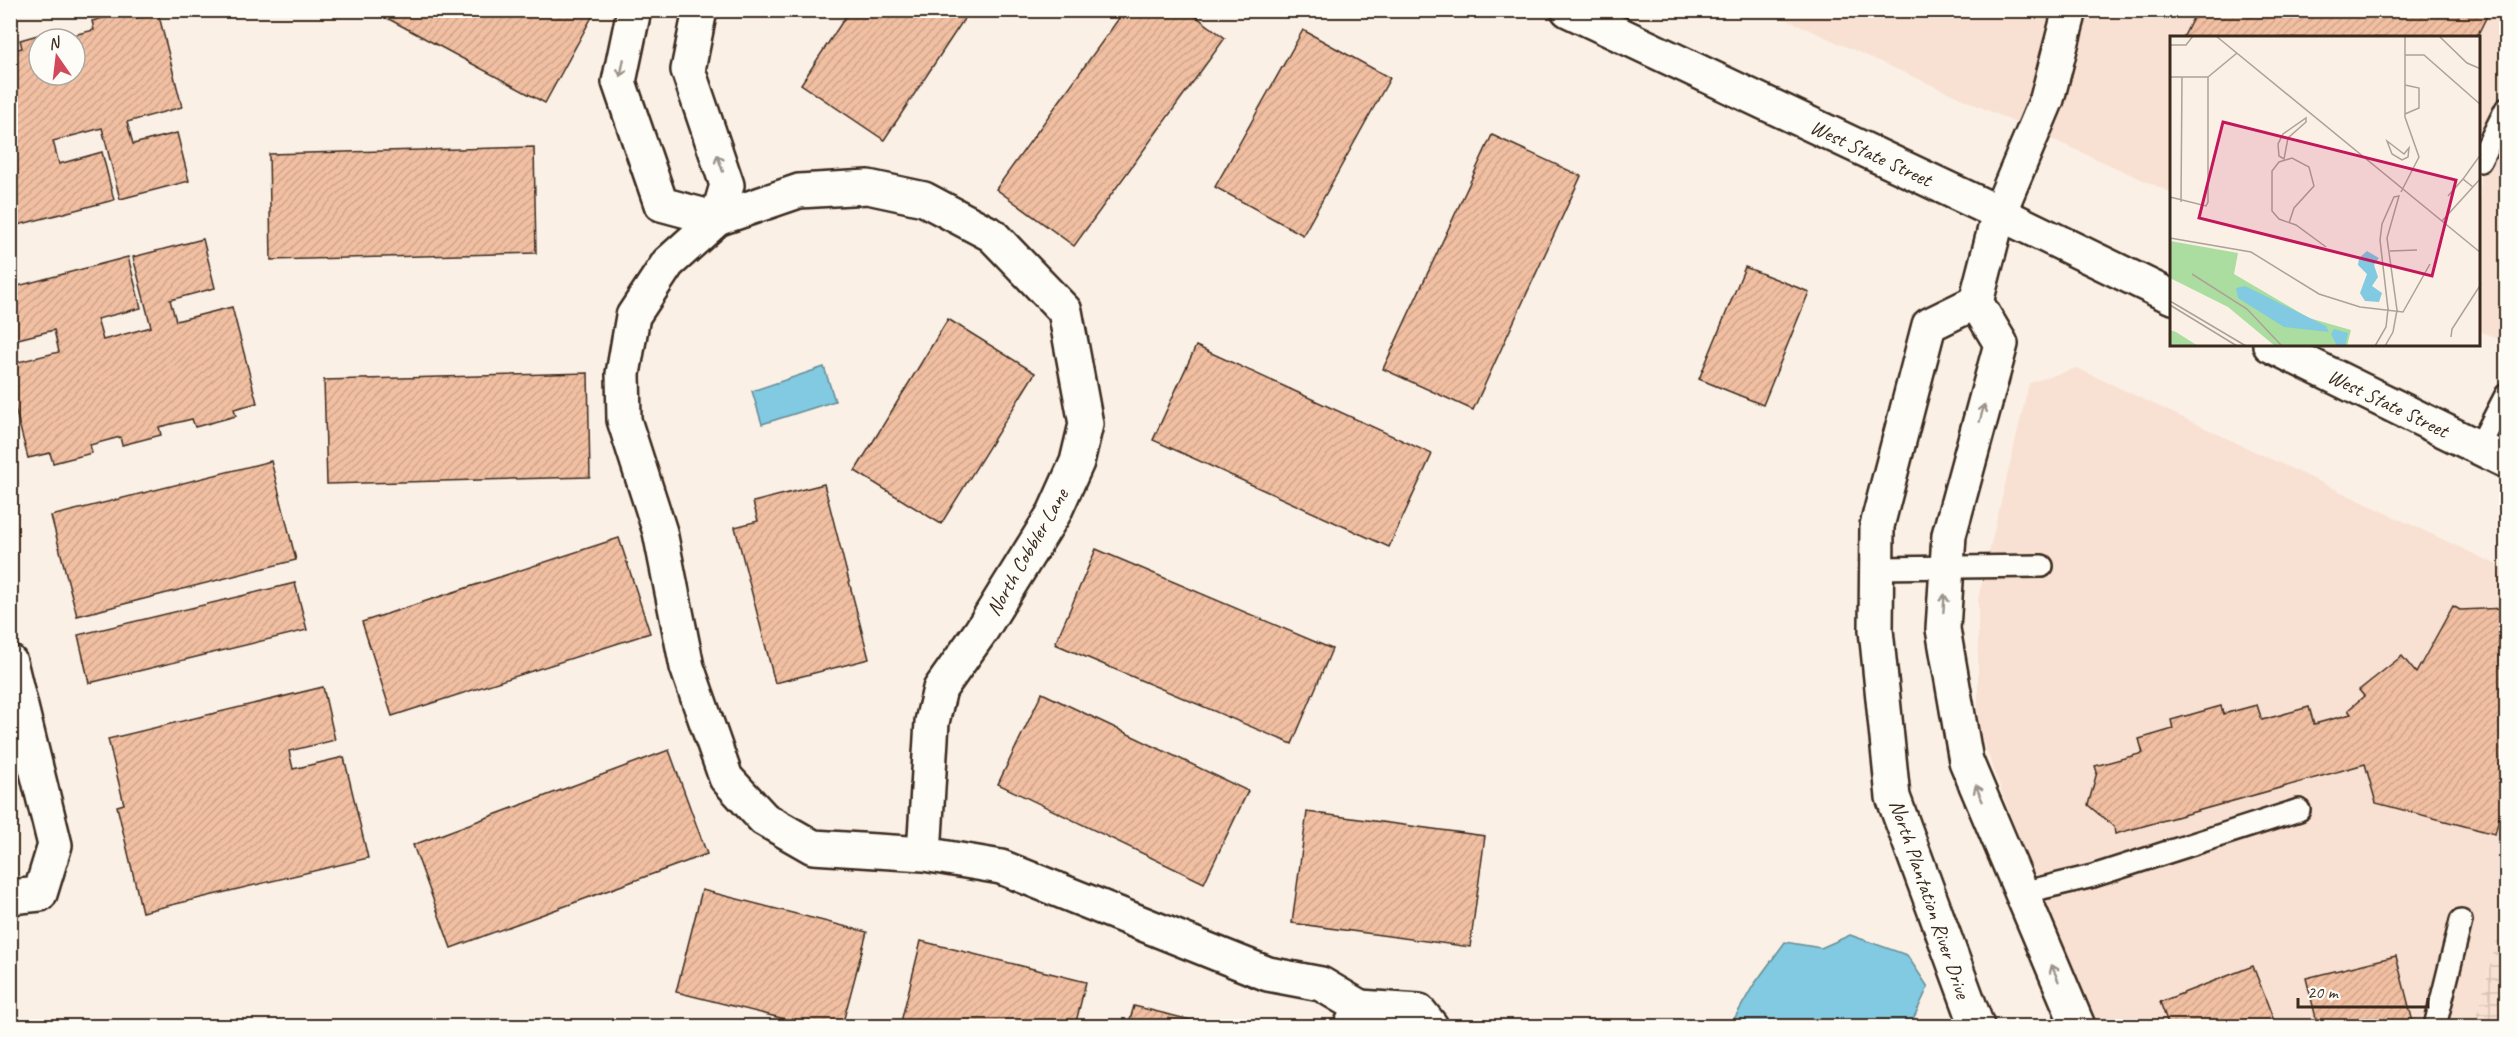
<svg xmlns="http://www.w3.org/2000/svg" width="2517" height="1037" font-family="Caveat,sans-serif">
<style>
.built{fill:#f8e1d2}
.industrial{fill:url(#industrial-grid)}
.water{fill:#81cae1;stroke:#658a93;stroke-width:1.5}
.building{fill:url(#building-hatch);stroke:#3b2a1e;stroke-width:1.5;fill-rule:evenodd}
.lines{fill:none;stroke-linecap:round;stroke-linejoin:round}
.lane-casing{stroke:#3b2a1e;stroke-width:26}
.street-casing{stroke:#3b2a1e;stroke-width:38}
.secondary-casing{stroke:#3b2a1e;stroke-width:38}
.primary-casing{stroke:#3b2a1e;stroke-width:38}
.lane{stroke:#fdfcf7;stroke-width:21}
.street{stroke:#fdfcf7;stroke-width:33}
.secondary{stroke:#fdfcf7;stroke-width:33}
.primary{stroke:#fdfcf7;stroke-width:33}
.oneway{stroke:#9c938a}
.labels{text-anchor:middle;stroke-width:6;stroke-linejoin:round;paint-order:stroke}
.street-label{font-size:21px;fill:#3b2a1e;stroke:#fdfcf7}
.inset-road{fill:none;stroke:#aea196;stroke-width:1.5}
.view{fill:#c2185b;fill-opacity:0.15;stroke:#c2185b;stroke-width:3}
.inset-edge{fill:none;stroke:#3b2a1e;stroke-width:3}
</style>
<defs>
<pattern id="industrial-grid" width="8" height="8" patternUnits="userSpaceOnUse" patternTransform="scale(1.5)"><rect width="8" height="8" fill="#f8e1d2"/><path d="M0 4h8M4 0v8" fill="none" stroke="#d6c1b4"/></pattern>
<pattern id="building-hatch" width="6" height="6" patternUnits="userSpaceOnUse" patternTransform="scale(1.5)"><rect width="6" height="6" fill="#f1bfa2"/><path d="M-1 1l2-2M0 6l6-6M5 7l2-2" fill="none" stroke="#d0a48b"/></pattern>
</defs>
<rect width="100%" height="100%" fill="#fbf0e6"/>
<filter id="ink" filterUnits="userSpaceOnUse"><feTurbulence type="fractalNoise" baseFrequency=".0167" numOctaves="2"/><feDisplacementMap in="SourceGraphic" scale="12" xChannelSelector="R" yChannelSelector="G"/><feConvolveMatrix kernelMatrix="1 2 1 2 8 2 1 2 1" color-interpolation-filters="sRGB"/></filter>
<g filter="url(#ink)">
<!-- built -->
<g class="built">
<path d="M1767,11H2506V343L2480,331V38H2172V193Z"/>
<path d="M2077,368L2506,569V905L2474,1026H2097L2051,924L1978,728V599L2029,383Z"/>
</g>
<!-- industrial -->
<path class="industrial" d="M2506,905V1026H2474Z"/>
<!-- water -->
<g class="water">
<path d="M824,367L835,401L762,424L752,391Z"/>
<path d="M1850,935L1907,955L1928,987L1910,1026H1730L1753,986L1785,942L1821,948Z"/>
</g>
<!-- building -->
<g class="building">
<path d="M132,10L136,18L158,12L182,107L127,122L133,144L177,133L189,181L120,199L102,128L53,141L59,164L102,152L114,200L10,227V170L13,169L10,157V51L22,48L20,40L59,29L61,38L94,30L92,21ZM39,39H75V75H39Z"/>
<path d="M372,10H586L593,15L545,103Z"/>
<path d="M850,10H970L884,140L801,84Z"/>
<path d="M1125,10H1187L1225,38L1074,246L996,189Z"/>
<path d="M2197,10H2490L2476,38H2183Z"/>
<path d="M1303,30L1390,78L1303,235L1215,187Z"/>
<path d="M1492,135L1581,176L1473,410L1383,369Z"/>
<path d="M534,147L536,253L271,260L269,154Z"/>
<path d="M203,239L215,288L170,300L176,321L232,307L257,403L234,409L236,416L195,427L192,419L159,427L161,435L122,445L120,437L90,445L92,453L53,463L50,453L28,458L10,389V364L59,352L54,330L10,341V288L128,257L141,308L97,319L103,340L151,327L133,257Z"/>
<path d="M1745,267L1809,292L1763,405L1699,379Z"/>
<path d="M948,319L1035,373L941,524L855,471Z"/>
<path d="M1196,346L1432,454L1389,547L1153,440Z"/>
<path d="M588,373L590,477L327,484L324,380Z"/>
<path d="M271,461L296,560L77,616L51,516Z"/>
<path d="M824,484L869,659L775,683L735,527L758,521L753,502Z"/>
<path d="M619,538L650,633L392,716L362,622Z"/>
<path d="M1096,549L1332,649L1292,744L1055,644Z"/>
<path d="M295,583L307,630L89,683L78,635Z"/>
<path d="M2453,606L2460,610L2506,608V791L2495,834L2376,803L2365,764L2115,834L2114,827L2088,805L2097,772L2095,766L2143,753L2139,739L2173,729L2171,720L2221,706L2223,714L2257,705L2262,720L2309,707L2314,724L2351,714L2348,710L2364,696L2359,690L2402,656L2416,673Z"/>
<path d="M323,687L335,740L289,751L293,769L344,757L368,858L142,912L117,806L124,804L108,739Z"/>
<path d="M1042,693L1248,791L1204,883L998,784Z"/>
<path d="M669,750L707,854L451,948L413,845Z"/>
<path d="M1307,812L1485,836L1470,947L1292,923Z"/>
<path d="M702,890L867,932L842,1026H813L676,992Z"/>
<path d="M921,941L1086,982L1075,1026H900Z"/>
<path d="M2396,956L2414,1026H2318L2306,978Z"/>
<path d="M2253,966L2276,1026H2169L2160,1002Z"/>
<path d="M1134,1006L1215,1026H1128Z"/>
</g>
<g class="lines">
<defs>
<g id="lane">
<path d="M2480,161L2506,109"/>
<path d="M2479,447L2506,395"/>
<path d="M1877,568L2042,566"/>
<path d="M2021,893L2093,876L2299,810"/>
<path d="M2435,1026L2461,921"/>
</g>
<g id="street">
<path d="M634,10L619,82L661,204L717,219L727,185L688,70L700,10"/>
<path d="M1976,302L1999,213"/>
<path d="M10,662L55,845L40,894L10,897"/>
<path d="M924,854L932,722L940,689L981,631L1054,513L1077,462L1086,424L1065,311L992,235L924,199L868,187L799,191L717,219L668,263L633,316L623,374L624,420L660,532L687,667L726,778L764,819L813,847L924,854L1001,867L1268,974L1321,984L1360,1007"/>
<path d="M1351,1026L1360,1007L1419,1011L1431,1026"/>
<path d="M1977,1026L1893,797L1876,630L1877,526L1929,325L1976,302L2001,344L1949,535L1943,629L1966,761L2078,1026"/>
</g>
<path id="secondary" d="M1999,213L2047,99L2070,10"/>
<g id="primary">
<path d="M1568,10L1999,213L2172,297"/>
<path d="M2270,345L2506,461"/>
</g>
</defs>
<!-- lane casing -->
<use href="#lane" class="lane-casing"/>
<!-- street casing -->
<use href="#street" class="street-casing"/>
<!-- secondary casing -->
<use href="#secondary" class="secondary-casing"/>
<!-- primary casing -->
<use href="#primary" class="primary-casing"/>
<!-- lane -->
<use href="#lane" class="lane"/>
<!-- street -->
<use href="#street" class="street"/>
<!-- secondary -->
<use href="#secondary" class="secondary"/>
<!-- primary -->
<use href="#primary" class="primary"/>
</g>
<!-- one-way arrows -->
<defs><path id="oneway-shaft" d="M-6 0H5M1.5-3L5.5 0L1.5 3" fill="none" stroke-width="1.6" stroke-linecap="round" stroke-linejoin="round" transform="scale(1.5)"/></defs>
<g class="oneway">
<use href="#oneway-shaft" transform="translate(622 68) rotate(101)"/>
<use href="#oneway-shaft" transform="translate(720 163) rotate(-109)"/>
<use href="#oneway-shaft" transform="translate(1982 413) rotate(-75)"/>
<use href="#oneway-shaft" transform="translate(1944 603) rotate(-86)"/>
<use href="#oneway-shaft" transform="translate(1979 793) rotate(-113)"/>
<use href="#oneway-shaft" transform="translate(2055 973) rotate(-113)"/>
</g>
</g>
<g class="labels">
<!-- street labels -->
<g class="street-label">
<text transform="translate(1871 153) rotate(25)" y="7">West State Street</text>
<text transform="translate(2388 403) rotate(26)" y="7">West State Street</text>
<text transform="translate(1027 552) rotate(-60)" y="7">North Cobbler Lane</text>
<text transform="translate(1930 899) rotate(71)" y="7">North Plantation River Drive</text>
</g>
</g>
<!-- overview -->
<g transform="translate(2170 36)">
<rect width="310" height="310" fill="#fbf0e6"/>
<path d="M0,205L68,217L64,238L139,282L181,294L177,310H105L58,271L0,242ZM0,294L6,296L28,310H0Z" fill="#aadd9f"/>
<path d="M197,215L209,222L204,229L208,241L202,250L212,257L209,266L195,265L190,257L197,238L188,229L189,222ZM75,250L156,290L159,296L114,291L68,262L66,252ZM164,293L178,297L175,310H167L161,298Z" fill="#81cae1"/>
<path class="inset-road" d="M46,0L311,217M269,0L297,27L311,33M0,9H16L23,0M235,19H254L311,69M0,41H38L67,17M235,49L249,52V72L235,78M136,82V86L118,102L114,123L109,120L108,108L113,98ZM217,105L234,118L239,112L238,121L232,124L222,118ZM303,151L293,143L311,118M231,156L249,121L235,81V0M278,160L293,143M0,161L36,170L38,166V41M11,166L12,41M272,185L311,142M119,187L124,172L144,150L139,131L122,122L109,126L102,135V175L109,183L126,189L156,211M0,202L81,216L149,258L190,271L233,276L260,228M220,215L247,214M22,238L77,273L112,310M0,265L76,310M0,269L67,310M281,301L282,293L311,248M205,310L216,291L218,273L210,204L212,188L224,161L229,160L217,202L227,274L223,296L215,310"/>
<path class="view" d="M53,86L286,144L262,240L29,182Z"/>
<rect width="310" height="310" class="inset-edge"/>
</g>
<!-- margin -->
<rect width="2517" height="1037" fill="none" stroke="#fdfcf7" stroke-width="36"/>
<rect x="18" y="18" width="2481" height="1001" fill="none" stroke="#3b2a1e" stroke-width="2" filter="url(#ink)"/>
<!-- north arrow -->
<g transform="translate(57 57) rotate(346)"><circle r="28" fill="#fdfcf7" stroke="#afa8a0" stroke-width="1.5"/>
<path d="M0-4.5L10 22L0 15L-10 22Z" fill="#d1495b"/>
<text y="-9" font-size="16" font-weight="bold" text-anchor="middle" fill="#3b2a1e">N</text>
</g>
<!-- scale -->
<path d="M2298 998v9h130v-9" fill="none" stroke="#3b2a1e" stroke-width="3"/>
<text x="2307" y="998" font-size="18" fill="#3b2a1e" stroke="#fdfcf7" stroke-width="4.5" paint-order="stroke">20 m</text>
</svg>
